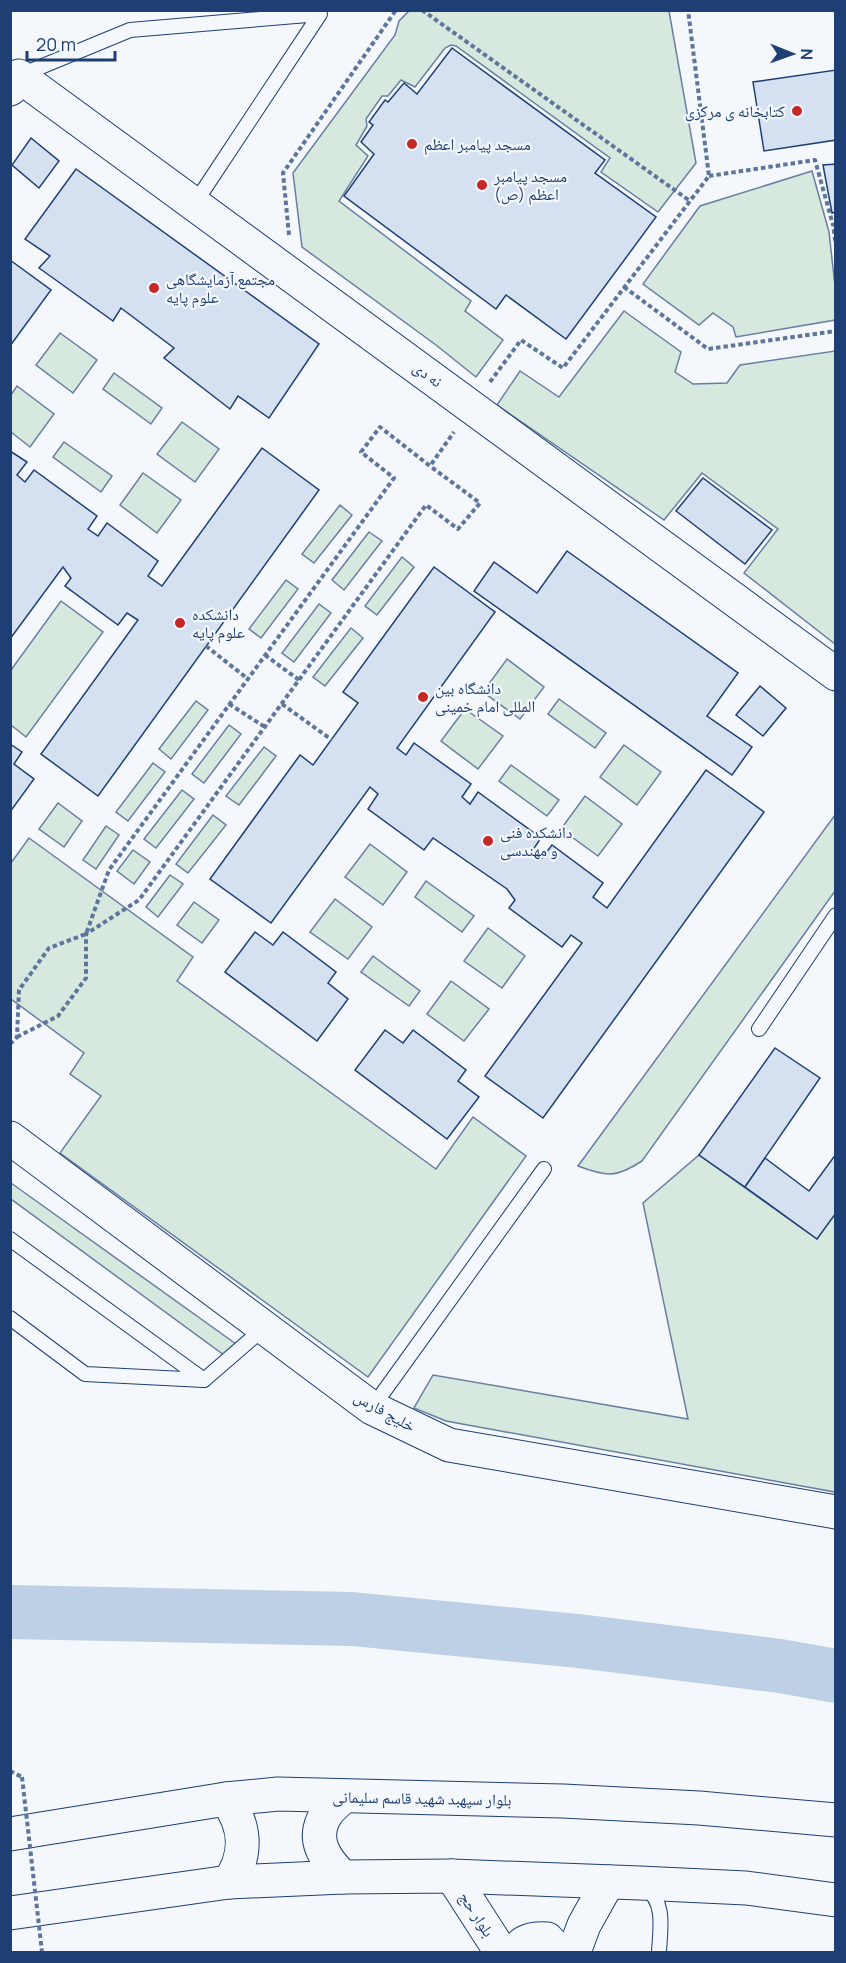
<svg xmlns="http://www.w3.org/2000/svg" width="846" height="1963" font-family="Manrope,'Noto Naskh Arabic',sans-serif">
<style>
.green{fill:#d7e8df;stroke:#687fa3;stroke-width:1.5}
.lines{fill:none;stroke-linecap:round;stroke-linejoin:round}
.river{stroke:#bed0e5;stroke-width:54}
.building{fill:#d5e0f0;stroke:#1d3f73;stroke-width:1.5}
.service-casing{stroke:#1d3f73;stroke-width:16}
.tertiary-casing{stroke:#1d3f73;stroke-width:35}
.secondary-casing{stroke:#1d3f73;stroke-width:35}
.primary-casing{stroke:#1d3f73;stroke-width:35}
.path{stroke:#5e769c;stroke-width:4;stroke-dasharray:4.5 3;stroke-linecap:butt}
.service{stroke:#f4f7fb;stroke-width:14}
.tertiary{stroke:#f4f7fb;stroke-width:33}
.secondary{stroke:#f4f7fb;stroke-width:33}
.primary{stroke:#f4f7fb;stroke-width:33}
.path-bridge{stroke:#5e769c;stroke-width:4;stroke-dasharray:4.5 3;stroke-linecap:butt}
.poi-dot{fill:#c62828;stroke:#f4f7fb;stroke-width:2}
.labels{text-anchor:middle;stroke-width:4.5;stroke-linejoin:round;paint-order:stroke}
.poi-label{font-size:16px;fill:#1d3f73;stroke:#f4f7fb;text-anchor:start}
.street-label{font-size:16px;fill:#1d3f73;stroke:#f4f7fb}
</style>
<rect width="100%" height="100%" fill="#f4f7fb"/>
<!-- green -->
<g class="green">
<path d="M410,10L669,11L696,163L658,212L601,172L610,158L456,46L451,45L445,48L415,87L401,80L388,96H382L366,119L367,126L356,145L368,156L339,201L471,301L465,311L503,340L476,377L436,345L302,247L293,173L395,35L399,21Z"/>
<path d="M812,171L829,232L835,286V320L736,337L733,327L713,313L699,325L643,284L700,206Z"/>
<path d="M624,311L681,352L675,372L693,384L727,383L740,365L835,351V644L744,573L778,529L702,473L664,520L497,405L520,371L559,397Z"/>
<path d="M60,333L97,360L73,393L36,365Z"/>
<path d="M114,373L162,408L151,424L103,389Z"/>
<path d="M17,386L54,414L30,447L11,432V395Z"/>
<path d="M182,422L219,449L195,482L157,454Z"/>
<path d="M64,442L112,476L101,492L53,457Z"/>
<path d="M143,473L181,500L157,533L120,505Z"/>
<path d="M340,505L352,515L314,563L302,554Z"/>
<path d="M369,532L382,541L344,590L332,580Z"/>
<path d="M402,557L414,567L377,615L365,606Z"/>
<path d="M286,580L298,589L261,638L249,629Z"/>
<path d="M61,601L103,632L26,737L11,725V670Z"/>
<path d="M319,604L331,613L294,662L282,653Z"/>
<path d="M351,628L363,638L325,686L313,677Z"/>
<path d="M507,659L544,687L520,719L483,692Z"/>
<path d="M559,699L606,733L595,748L548,714Z"/>
<path d="M196,701L208,710L171,759L159,749Z"/>
<path d="M465,709L503,736L478,769L441,741Z"/>
<path d="M229,725L241,734L204,783L192,774Z"/>
<path d="M624,745L661,772L637,805L600,777Z"/>
<path d="M264,747L276,756L239,805L226,796Z"/>
<path d="M153,763L165,772L128,821L116,812Z"/>
<path d="M511,765L559,800L547,816L499,781Z"/>
<path d="M182,790L194,799L156,848L144,839Z"/>
<path d="M585,796L622,824L598,856L561,829Z"/>
<path d="M58,803L82,821L64,847L39,829Z"/>
<path d="M213,815L226,825L188,873L176,864Z"/>
<path d="M835,815V891L642,1161C616,1178 607,1177 578,1166Z"/>
<path d="M106,826L119,835L96,869L83,860Z"/>
<path d="M29,838L193,957L177,981L436,1169L473,1117L526,1156L368,1377L60,1153L101,1096L70,1074L84,1053L11,999V863Z"/>
<path d="M370,844L407,872L383,905L345,877Z"/>
<path d="M133,850L150,862L134,884L117,871Z"/>
<path d="M170,875L183,884L158,917L146,907Z"/>
<path d="M426,881L474,916L462,932L415,897Z"/>
<path d="M335,899L372,927L348,959L310,932Z"/>
<path d="M194,902L219,920L202,943L177,925Z"/>
<path d="M488,928L525,956L502,988L464,961Z"/>
<path d="M373,956L420,991L409,1006L361,972Z"/>
<path d="M451,981L489,1009L464,1041L427,1014Z"/>
<path d="M699,1155L817,1239L835,1212V1492L446,1421L414,1408L433,1375L688,1419L643,1203Z"/>
<path d="M11,1183L236,1344L224,1355L11,1199Z"/>
</g>
<g class="lines">
<!-- river -->
<path class="river" d="M10,1612L352,1619L578,1641L780,1666L836,1676"/>
</g>
<!-- building -->
<g class="building">
<path d="M452,48L605,160L595,173L656,217L566,339L506,295L496,309L344,196L374,154L361,142L373,125L369,122L385,100L388,102L404,83L417,94Z"/>
<path d="M836,70V140L764,151L753,82Z"/>
<path d="M31,138L59,161L39,188L12,165Z"/>
<path d="M836,164V212L832,213L823,165Z"/>
<path d="M76,169L319,344L269,418L238,396L230,409L164,358L174,348L121,308L113,321L39,268L50,256L25,239Z"/>
<path d="M10,260L51,290L10,346Z"/>
<path d="M262,448L319,490L98,796L41,754L138,620L127,613L118,625L65,586L71,578L63,567L10,639V451L27,462L17,475L25,482L34,470L97,516L88,529L98,536L107,523L158,561L148,576L162,586Z"/>
<path d="M703,478L772,530L745,564L676,511Z"/>
<path d="M567,551L738,673L707,716L752,747L732,775L474,591L494,562L537,593Z"/>
<path d="M434,567L495,612L397,748L406,755L414,743L471,784L462,797L470,804L478,792L541,838L532,851L542,858L552,845L603,883L593,897L607,908L706,770L764,812L543,1118L485,1076L582,943L571,935L562,947L509,908L515,900L507,889L433,838L424,850L368,809L378,794L370,787L271,923L210,879L300,755L313,765L358,703L343,692Z"/>
<path d="M760,686L786,708L763,736L736,715Z"/>
<path d="M10,744L22,752L14,764L34,779L10,812Z"/>
<path d="M255,932L273,945L283,932L336,972L328,983L348,999L317,1041L225,972Z"/>
<path d="M385,1030L403,1043L413,1030L466,1070L458,1081L479,1097L447,1139L355,1070Z"/>
<path d="M775,1048L820,1078L745,1187L699,1155Z"/>
<path d="M836,1154V1213L817,1239L745,1187L765,1158L809,1191Z"/>
</g>
<g class="lines">
<defs>
<g id="service">
<path d="M21,75L130,30L320,14L195,203"/>
<path d="M759,1029L836,915"/>
<path d="M10,1239L204,1380"/>
<path d="M10,1318L85,1374L204,1380L264,1328"/>
<path d="M372,1408L544,1169"/>
<path d="M646,1888C666,1903 660,1930 659,1952"/>
</g>
<g id="tertiary">
<path d="M10,89L19,76L836,674"/>
<path d="M10,1138L372,1408L449,1445L836,1512"/>
</g>
<g id="secondary">
<path d="M452,1876L501,1952"/>
<path d="M516,1952C522,1940 534,1938 547,1939L559,1952"/>
<path d="M574,1952L584,1925L608,1882"/>
</g>
<g id="primary">
<path d="M226,1799C246,1825 248,1855 229,1882"/>
<path d="M10,1834L226,1799L278,1794L563,1801L699,1808L836,1820"/>
<path d="M343,1877C325,1860 310,1838 327,1813C331,1807 339,1801 344,1796"/>
<path d="M10,1913L229,1882L343,1877L452,1876L640,1883L746,1888L836,1900"/>
</g>
</defs>
<!-- service casing -->
<use href="#service" class="service-casing"/>
<!-- tertiary casing -->
<use href="#tertiary" class="tertiary-casing"/>
<!-- secondary casing -->
<use href="#secondary" class="secondary-casing"/>
<!-- primary casing -->
<use href="#primary" class="primary-casing"/>
<!-- path -->
<g class="path">
<path d="M422,10L690,201"/>
<path d="M709,176L815,160L833,225"/>
<path d="M836,224L833,225L836,246"/>
<path d="M289,235L283,173L396,10"/>
<path d="M624,287L708,349L836,331"/>
<path d="M490,382L521,340L563,368L709,176L688,10"/>
<path d="M206,646L248,679"/>
<path d="M265,655L299,680"/>
<path d="M229,704L265,727"/>
<path d="M282,704L332,740"/>
<path d="M17,1037L58,1016L86,978V934L139,900L426,505L458,529L480,503L430,466"/>
<path d="M10,1044L17,1037L19,990L49,948L86,934L109,870L394,478L361,452L380,427L430,466L454,432"/>
<path d="M10,1771L22,1777"/>
</g>
<!-- service -->
<use href="#service" class="service"/>
<!-- tertiary -->
<use href="#tertiary" class="tertiary"/>
<!-- secondary -->
<use href="#secondary" class="secondary"/>
<!-- primary -->
<use href="#primary" class="primary"/>
<!-- path-bridge -->
<path class="path-bridge" d="M22,1777L42,1952"/>
</g>
<!-- markers -->
<g class="poi-dot">
<circle cx="797" cy="111" r="6"/>
<circle cx="412" cy="144" r="6"/>
<circle cx="482" cy="185" r="6"/>
<circle cx="154" cy="288" r="6"/>
<circle cx="180" cy="623" r="6"/>
<circle cx="423" cy="697" r="6"/>
<circle cx="488" cy="841" r="6"/>
</g>
<g class="labels">
<!-- poi labels -->
<g class="poi-label">
<text x="785" y="117" text-anchor="end">کتابخانه ی مرکزی</text>
<text x="424" y="150">مسجد پیامبر اعظم</text>
<text x="494" y="182">مسجد پیامبر<tspan x="494" dy="18">اعظم (ص)</tspan></text>
<text x="166" y="285">مجتمع آزمایشگاهی<tspan x="166" dy="18">علوم پایه</tspan></text>
<text x="192" y="620">دانشکده<tspan x="192" dy="18">علوم پایه</tspan></text>
<text x="435" y="694">دانشگاه بین<tspan x="435" dy="18">المللی امام خمینی</tspan></text>
<text x="500" y="838">دانشکده فنی<tspan x="500" dy="18">و مهندسی</tspan></text>
</g>
<!-- street labels -->
<g class="street-label">
<text transform="translate(428 374) rotate(36)" y="6">نه دی</text>
<text transform="translate(385 1411) rotate(29)" y="6">خلیج فارس</text>
<text transform="translate(422 1798) rotate(1)" y="6">بلوار سپهبد شهید قاسم سلیمانی</text>
<text transform="translate(477 1914) rotate(57)" y="6">بلوار حج</text>
</g>
</g>
<!-- border -->
<rect width="846" height="1963" fill="none" stroke="#1d3f73" stroke-width="24"/>
<!-- north arrow -->
<g transform="translate(792 54) rotate(91)" stroke="#f4f7fb" stroke-width="4.5" paint-order="stroke">
<path d="M0-4.5L10 22L0 15L-10 22Z" fill="#1d3f73"/>
<text y="-9" font-size="16" font-weight="bold" text-anchor="middle" fill="#1d3f73">N</text>
</g>
<!-- scale -->
<path d="M27 51v9h88v-9" fill="none" stroke="#1d3f73" stroke-width="3"/>
<text x="36" y="51" font-size="18" fill="#1d3f73" stroke="#f4f7fb" stroke-width="4.5" paint-order="stroke">20 m</text>
</svg>
